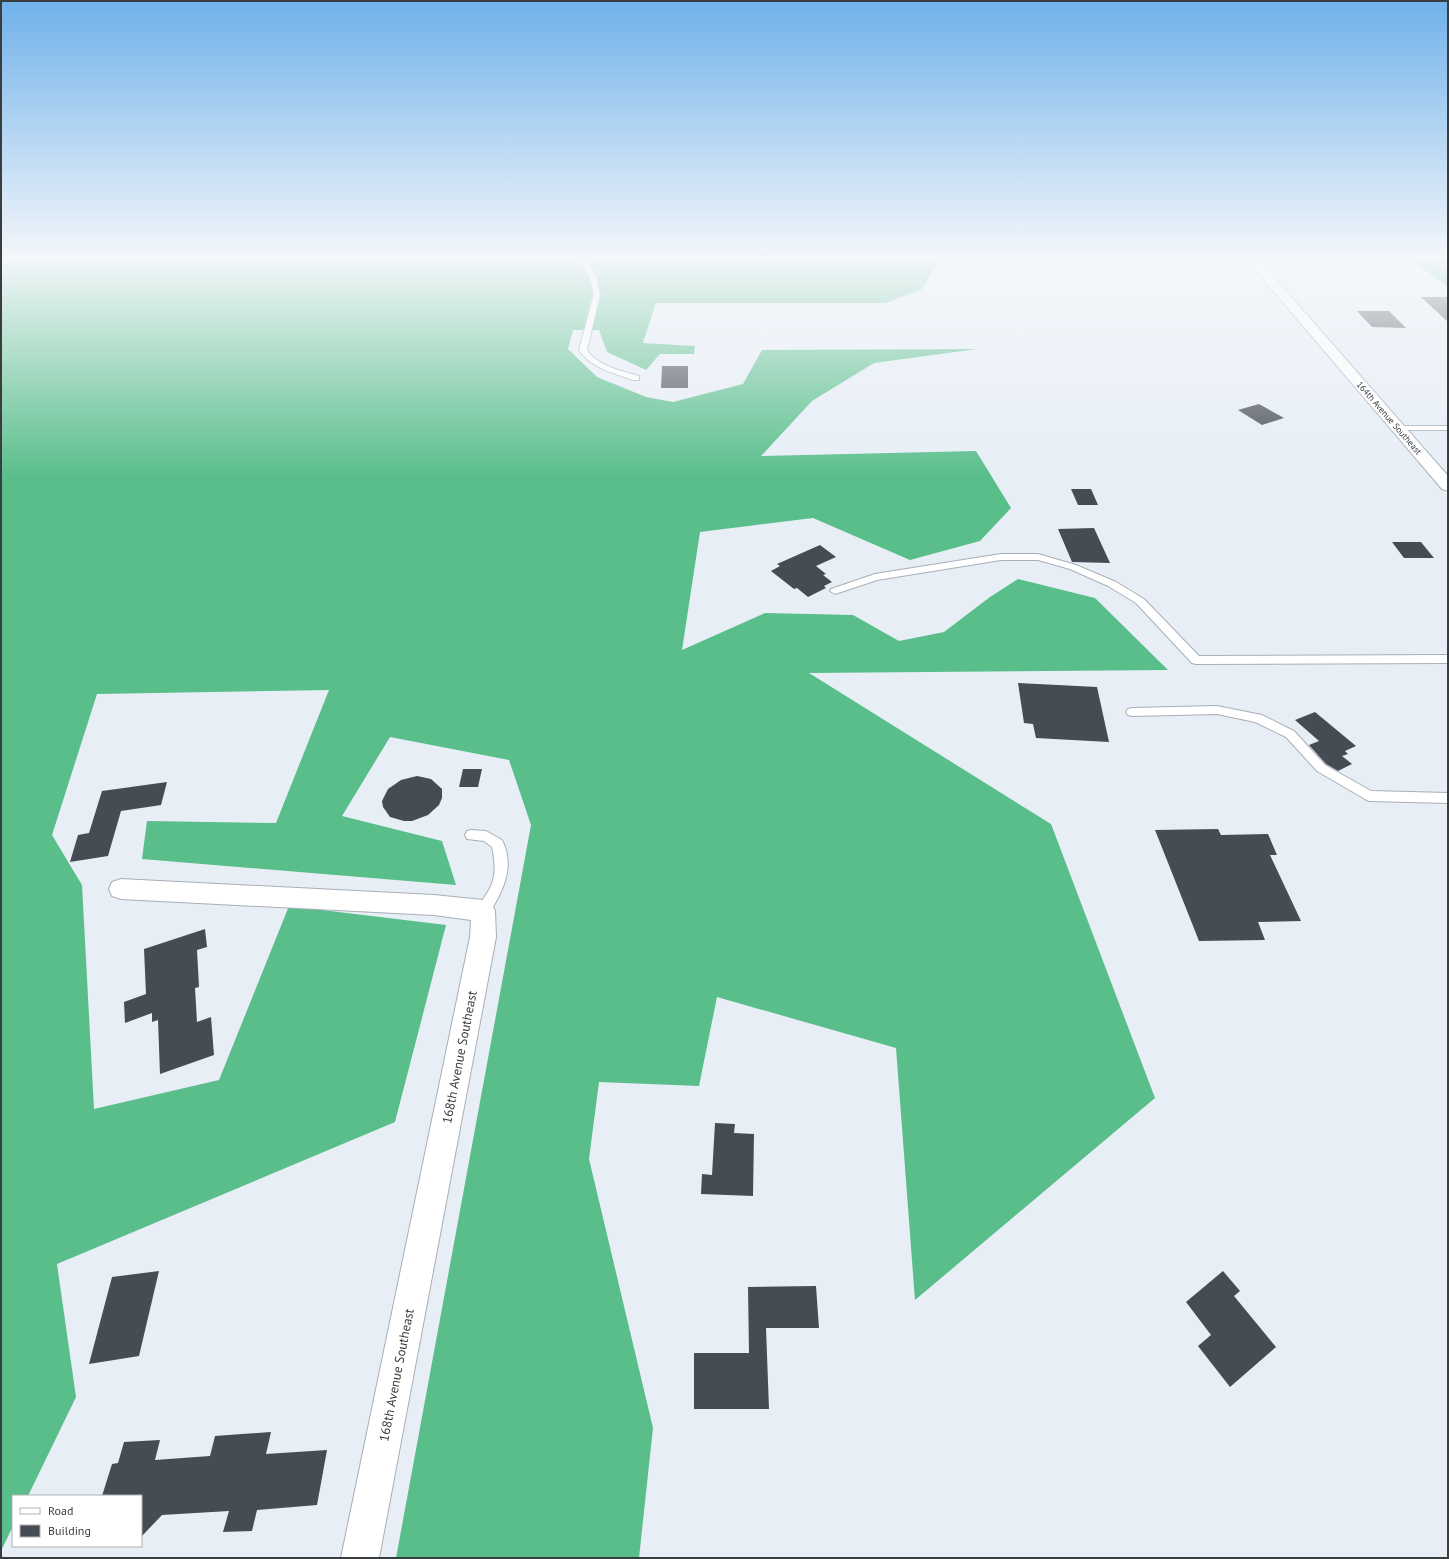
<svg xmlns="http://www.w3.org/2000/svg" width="1449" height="1559" font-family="'PT Sans',sans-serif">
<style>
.forest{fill:#5abe8b}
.building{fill:#464c53}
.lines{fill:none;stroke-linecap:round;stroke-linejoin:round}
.lane-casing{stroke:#a8afb7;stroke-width:2}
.street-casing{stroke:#a8afb7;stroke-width:2}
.secondary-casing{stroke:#a8afb7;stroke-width:2}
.lane{fill:#fff;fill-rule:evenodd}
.street{fill:#fff;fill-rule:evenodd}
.secondary{fill:#fff;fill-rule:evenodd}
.labels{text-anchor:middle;stroke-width:4;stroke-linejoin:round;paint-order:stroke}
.far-street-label{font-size:9px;fill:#3a3d40;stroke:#fff}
.near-street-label{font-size:13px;fill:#3a3d40;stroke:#fff}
</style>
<rect width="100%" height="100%" fill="#e7eef6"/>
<!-- forest -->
<g class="forest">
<path d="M200,259H941L922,289L886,303H656L643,343L695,346L694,354H660L646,370L607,352L599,330H573L568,349L597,377L646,397L673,402L743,384L762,350L977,349L874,363L812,401L761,456L976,451L1011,508L980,541L910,560L813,518L700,532L682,650L765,613L853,615L899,641L944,632L990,597L1018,579L1095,598L1168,670L809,673L1051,824L1155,1098L915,1300L896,1048L717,997L699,1086L599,1082L589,1159L653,1428L639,1558H396L531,825L509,760L390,737L342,816L442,841L456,885L142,859L147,821L276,823L329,690L97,694L52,835L82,885L94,1109L219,1080L289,906L446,925L395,1122L57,1264L76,1397L28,1496H13V1526L1,1551V262Z"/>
<path d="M1410,259H1448V287Z"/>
</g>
<!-- building -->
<g class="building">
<path d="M1421,297H1448V322Z"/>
<path d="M1357,311H1389L1406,328L1372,327Z"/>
<path d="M662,366H688V388H661Z"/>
<path d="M1259,404L1284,418L1262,425L1238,410Z"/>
<path d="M1071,489H1091L1098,505H1078Z"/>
<path d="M1094,528L1110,563L1072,562L1058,529Z"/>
<path d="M1392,542H1421L1434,558H1404Z"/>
<path d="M820,545L836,557L816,566L826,574L823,575L832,582L824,586L826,588L808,597L797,588L794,589L771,571L780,566L777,564Z"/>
<path d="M1018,683L1097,687L1109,742L1036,738L1033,724L1024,723Z"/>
<path d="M1315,712L1356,746L1345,751L1348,754L1342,756L1352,764L1338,771L1326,764L1309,745L1319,741L1295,720Z"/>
<path d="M463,769H482L478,787H459Z"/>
<path d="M417,776L431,779L442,789V798L439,805L428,815L412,821H404L390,817L383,807L382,801L388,789L401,780Z"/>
<path d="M167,782L161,805L121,811L108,856L70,862L78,835L89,833L102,791Z"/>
<path d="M1218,829L1221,835L1268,834L1277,855H1270L1301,921L1258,922L1265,940L1199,941L1155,830Z"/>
<path d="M205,929L207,947L197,950L199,987L195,988L197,1022L211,1017L214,1055L160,1074L158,1020L152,1022V1013L125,1023L124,1002L146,994L144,949Z"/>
<path d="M715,1123L735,1124L734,1133L754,1134L753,1196L701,1194L702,1174L712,1175Z"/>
<path d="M159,1271L139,1356L89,1364L112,1277Z"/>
<path d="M1223,1271L1240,1291L1234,1296L1276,1347L1230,1387L1198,1346L1211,1335L1186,1302Z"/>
<path d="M816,1286L819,1328H766L769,1409H694V1353H749L748,1287Z"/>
<path d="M271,1432L266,1454L327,1450L317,1505L257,1510L252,1531L223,1532L229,1511L162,1515L141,1537V1496H102L112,1464L118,1463L124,1442L160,1440L155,1460L210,1456L215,1436Z"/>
</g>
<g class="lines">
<defs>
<g id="lane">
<path d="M580,259H586L596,277L600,294L587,350C597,366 622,371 639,376V380H633C614,373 591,368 579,350L594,294L590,277Z"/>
<path d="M1394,426H1448V430H1394L1393,428Z"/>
<path d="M1001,554H1038L1076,565L1116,582L1144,599L1199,656L1448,655V663L1196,664L1192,663L1136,603L1108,586L1070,569L1038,560H1001L877,580L835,594L830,591L831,589L875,574Z"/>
<path d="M1217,706L1262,715L1294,731L1325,765L1371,791L1448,793V803L1369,801L1365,799L1317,771L1286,737L1255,722L1217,714L1132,716L1128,715L1126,712L1128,709L1132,708Z"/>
<path d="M471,830L486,831L502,840C516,867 502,893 488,915L483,917L478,915L476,911C480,903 485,897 489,890C497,876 495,861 492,847L484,841L467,839L465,835L467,831Z"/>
</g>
<path id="street" d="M121,879L434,895L483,900L492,904L495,911L496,937L379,1558H341L470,937L471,920L434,915L121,899L112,896L109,889L112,882Z"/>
<path id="secondary" d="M1246,259H1258L1448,476V491L1442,489Z"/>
</defs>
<!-- lane casing -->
<use href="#lane" class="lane-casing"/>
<!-- street casing -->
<use href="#street" class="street-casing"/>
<!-- secondary casing -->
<use href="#secondary" class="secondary-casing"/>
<!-- lane -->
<use href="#lane" class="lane"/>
<!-- street -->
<use href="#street" class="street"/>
<!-- secondary -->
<use href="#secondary" class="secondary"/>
</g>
<!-- sky -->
<linearGradient id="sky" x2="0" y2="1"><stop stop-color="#70b1ea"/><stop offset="0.54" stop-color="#f4f7fb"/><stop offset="1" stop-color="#f4f7fb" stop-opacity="0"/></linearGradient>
<rect width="1449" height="477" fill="url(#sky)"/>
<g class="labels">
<!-- far-street labels -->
<g class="far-street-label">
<text transform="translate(1389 418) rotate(49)" y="3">164th Avenue Southeast</text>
</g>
<!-- near-street labels -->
<g class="near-street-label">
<text transform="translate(459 1057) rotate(-79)" y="5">168th Avenue Southeast</text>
<text transform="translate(396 1375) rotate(-79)" y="5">168th Avenue Southeast</text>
</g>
</g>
<!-- border -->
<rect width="1449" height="1559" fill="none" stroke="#3a3d40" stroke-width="4"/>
<!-- legend -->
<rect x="12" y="1495" width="130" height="52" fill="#ffffff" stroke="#b0b1b3"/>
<rect x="20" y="1508" width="20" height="6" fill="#ffffff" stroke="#b0b1b3"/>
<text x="48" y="1515" font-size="12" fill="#3a3d40">Road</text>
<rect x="20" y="1525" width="20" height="12" fill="#464c53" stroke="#b0b1b3"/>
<text x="48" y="1535" font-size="12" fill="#3a3d40">Building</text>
</svg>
